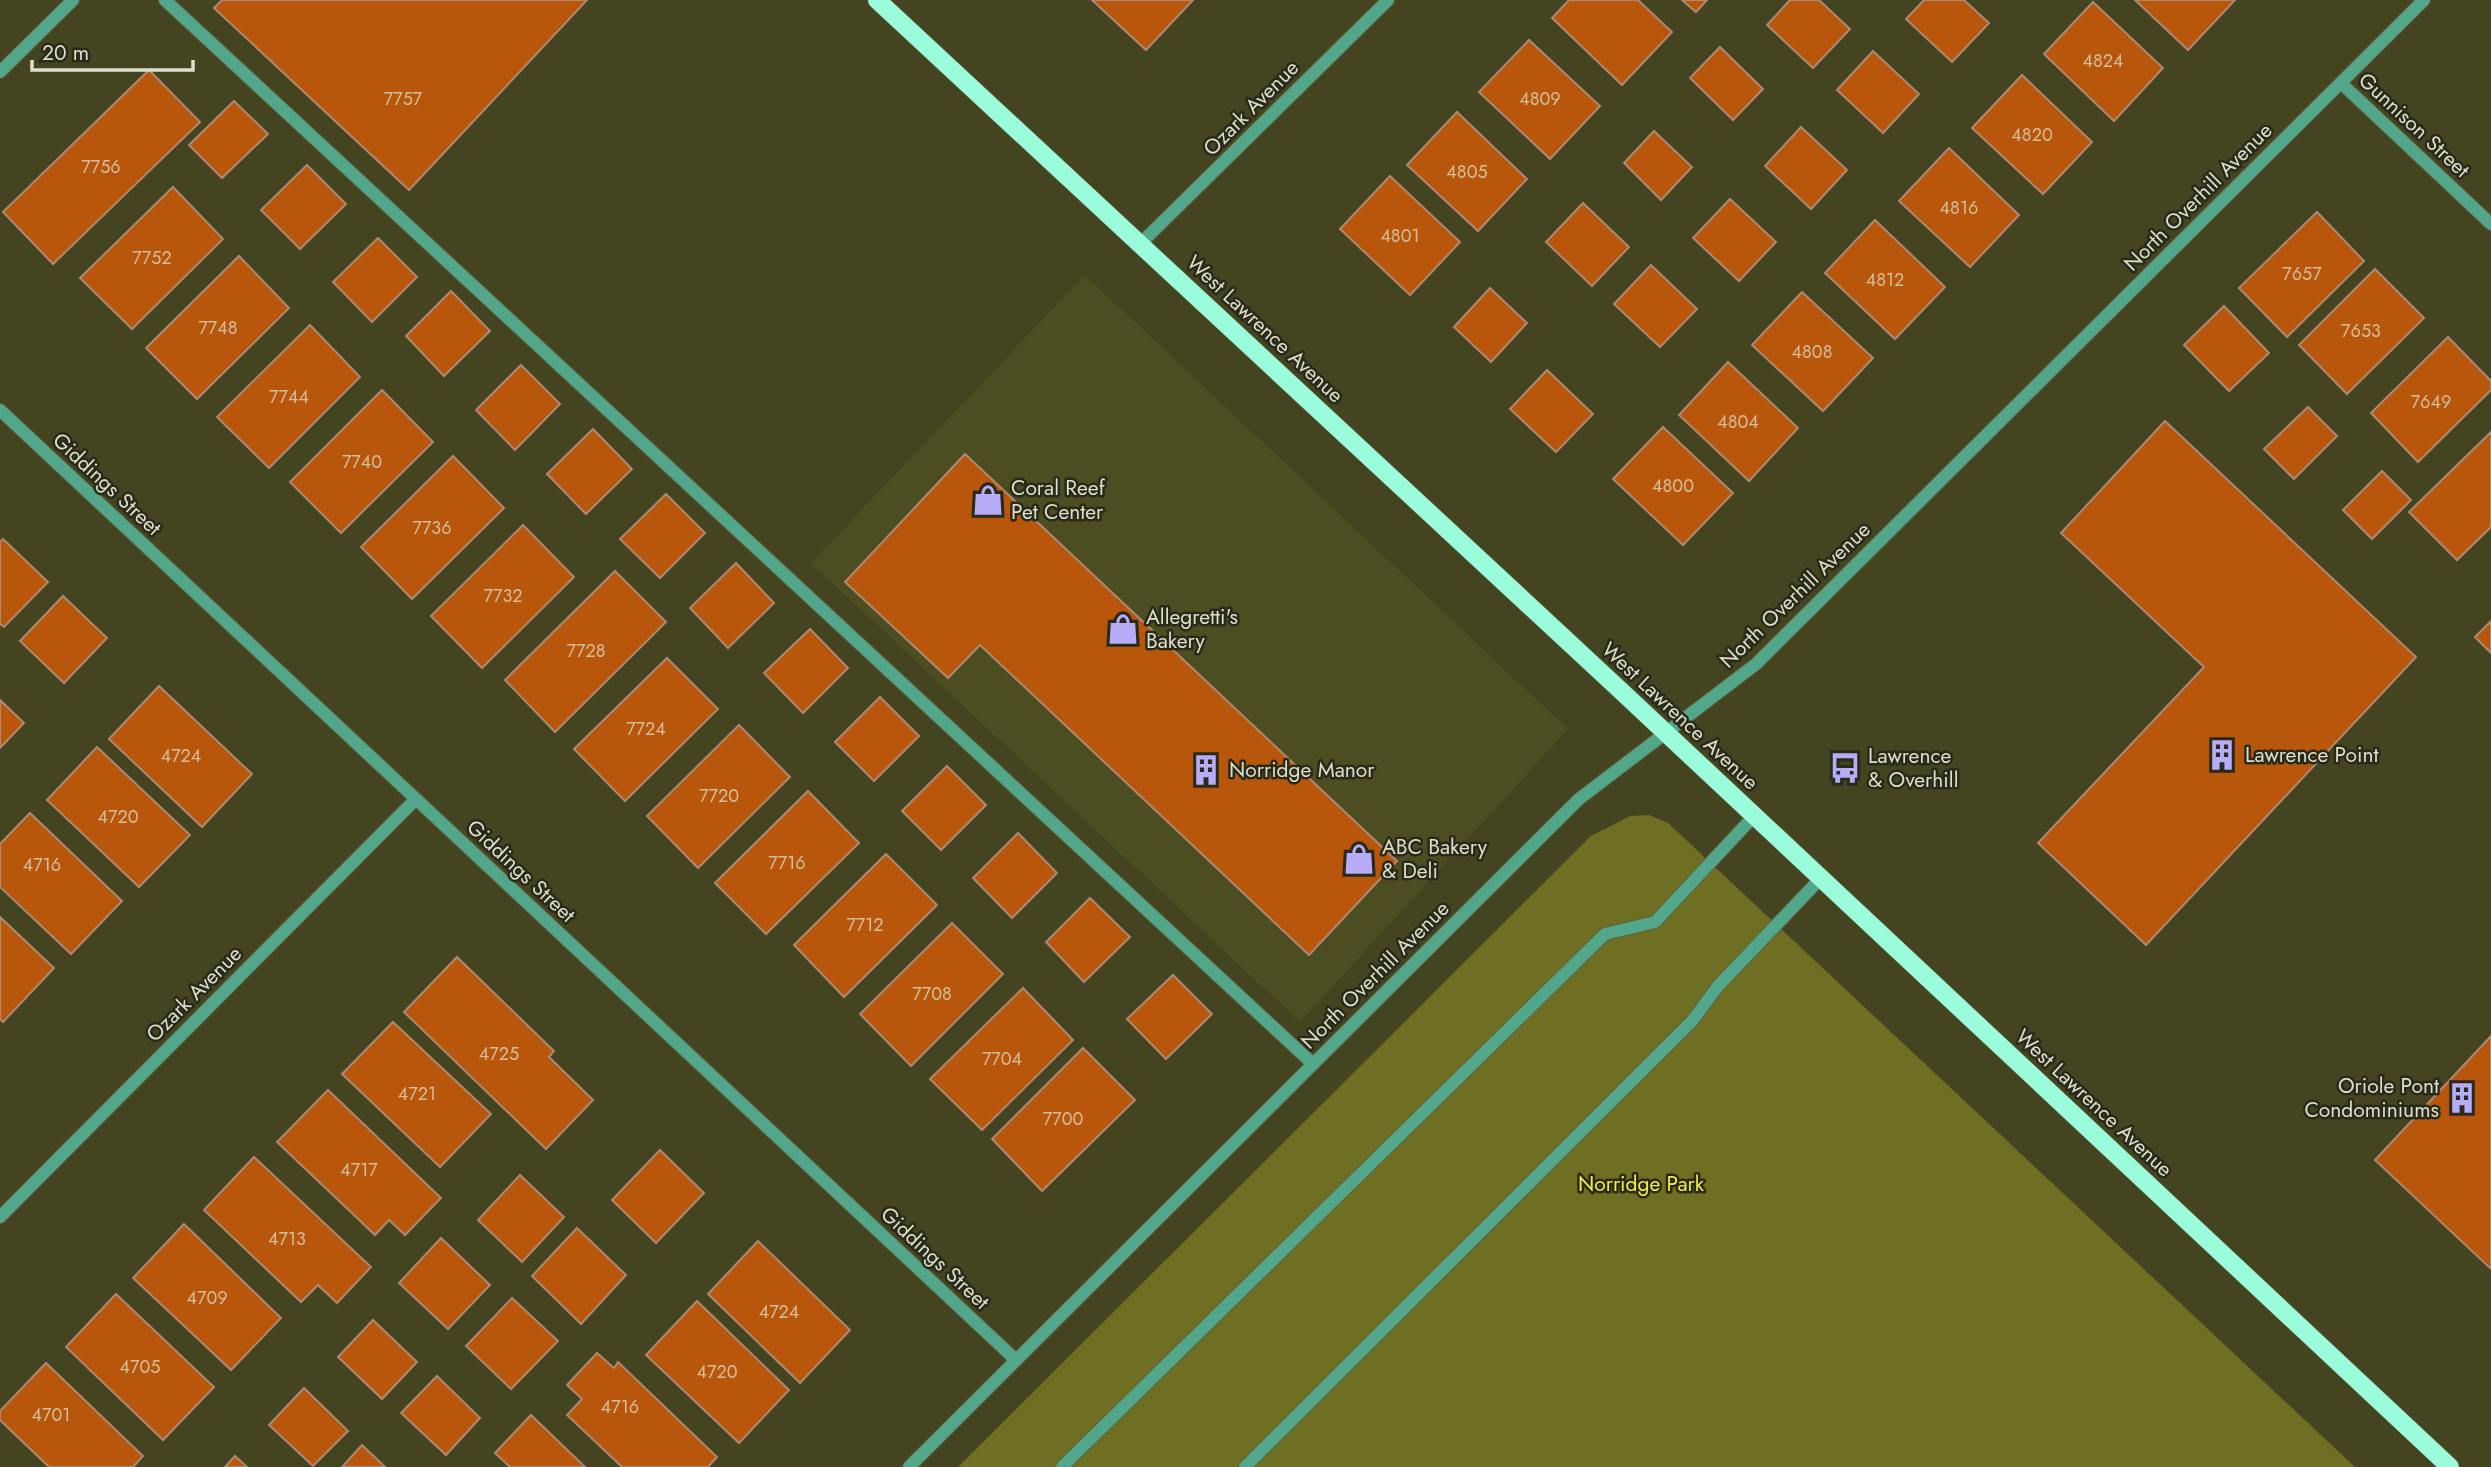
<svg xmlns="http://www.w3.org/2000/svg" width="2491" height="1467" font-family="Jost,sans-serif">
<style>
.built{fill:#4c4d20}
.green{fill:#6e6f22}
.building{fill:#b8570c;stroke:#ae8873;stroke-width:2}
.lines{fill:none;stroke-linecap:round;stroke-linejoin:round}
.minor-casing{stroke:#60613f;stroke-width:14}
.major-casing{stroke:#60613f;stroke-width:19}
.minor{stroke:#52a78b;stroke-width:12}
.major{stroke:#9afcda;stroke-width:18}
.labels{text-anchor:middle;stroke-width:5;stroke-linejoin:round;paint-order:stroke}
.number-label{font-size:18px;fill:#d4bd9a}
.street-label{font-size:21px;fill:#dddfca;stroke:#2a2a1a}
.poi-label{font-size:21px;fill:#dddfca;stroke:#2a2a1a;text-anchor:start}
.park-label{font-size:21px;fill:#eced4a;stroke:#2a2a1a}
</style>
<rect width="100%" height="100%" fill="#444520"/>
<!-- built -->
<path class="built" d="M1085,275L1568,729L1300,1022L811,563Z"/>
<!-- green -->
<path class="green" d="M1649,815L1668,823L2355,1467H958L1591,836L1630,816Z"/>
<!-- building -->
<g class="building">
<path d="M222,0H587L409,190L214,8Z"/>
<path d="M1092,0H1193L1146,50Z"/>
<path d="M1569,0H1638L1672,32L1622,85L1552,18Z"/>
<path d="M1682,0H1707L1696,12Z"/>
<path d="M1790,0H1819L1850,29L1813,68L1767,25Z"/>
<path d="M1924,0H1964L1989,23L1952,62L1906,19Z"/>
<path d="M2135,0H2235L2188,50Z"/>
<path d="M2093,2L2163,68L2114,121L2044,54Z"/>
<path d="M1529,40L1600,106L1550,159L1479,92Z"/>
<path d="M1720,47L1763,89L1733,120L1690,78Z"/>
<path d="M1873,51L1919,94L1883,133L1837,90Z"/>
<path d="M149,70L200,122L53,264L3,212Z"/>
<path d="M2022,75L2092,142L2043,194L1972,128Z"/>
<path d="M234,101L268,134L222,178L189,145Z"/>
<path d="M1457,112L1527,179L1478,231L1407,165Z"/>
<path d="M1801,127L1847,170L1811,209L1765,166Z"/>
<path d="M1654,131L1692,167L1661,200L1624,163Z"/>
<path d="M1949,148L2019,215L1970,267L1899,201Z"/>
<path d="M307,165L346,204L300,249L261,210Z"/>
<path d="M1390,176L1460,242L1410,295L1340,229Z"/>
<path d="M173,187L223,239L132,329L80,278Z"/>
<path d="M1730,199L1776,242L1739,281L1693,238Z"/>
<path d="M1583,203L1629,247L1592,286L1546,242Z"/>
<path d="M2317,212L2364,261L2287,337L2239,288Z"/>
<path d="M1875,220L1945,287L1895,339L1825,273Z"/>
<path d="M378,238L417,277L372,322L333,282Z"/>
<path d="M239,256L289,308L197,399L146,348Z"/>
<path d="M1651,265L1697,309L1660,347L1614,304Z"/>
<path d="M2375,269L2424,318L2347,394L2299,345Z"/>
<path d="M1490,288L1527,323L1491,362L1454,327Z"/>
<path d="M451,291L490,331L444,376L406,336Z"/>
<path d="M1802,292L1873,358L1823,411L1752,345Z"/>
<path d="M2224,306L2269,353L2229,391L2184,345Z"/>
<path d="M310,325L360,377L269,468L217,417Z"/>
<path d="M2448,337L2491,381V390L2418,462L2371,413Z"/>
<path d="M1728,362L1798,428L1749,481L1679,415Z"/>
<path d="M521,365L560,404L515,450L476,410Z"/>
<path d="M1547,370L1593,414L1556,452L1510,409Z"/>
<path d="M382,390L433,442L341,533L290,482Z"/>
<path d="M2308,407L2337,436L2294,479L2264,449Z"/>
<path d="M2165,421L2416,657L2146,945L2038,843L2204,667L2061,533Z"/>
<path d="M1663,427L1733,493L1683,545L1613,479Z"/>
<path d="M593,429L632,469L586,514L547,474Z"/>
<path d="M2491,432V527L2457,560L2409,512Z"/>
<path d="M965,454L1397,861L1309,955L980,645L948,678L845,582Z"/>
<path d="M453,456L504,508L412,599L361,547Z"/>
<path d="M2382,471L2411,500L2372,539L2343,510Z"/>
<path d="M666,494L705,533L660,578L620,539Z"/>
<path d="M523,525L574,577L482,668L431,616Z"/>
<path d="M3,539L48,582L4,627L0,624V542Z"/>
<path d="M736,563L774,603L728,648L690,608Z"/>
<path d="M615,571L666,622L555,732L505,680Z"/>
<path d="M63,596L107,638L64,683L20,641Z"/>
<path d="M2491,621V653L2475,637Z"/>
<path d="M810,629L848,668L803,713L764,673Z"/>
<path d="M667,658L718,709L625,801L574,749Z"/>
<path d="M159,686L252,774L202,827L109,739Z"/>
<path d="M880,697L919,736L874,781L835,742Z"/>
<path d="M0,700L24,723L0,748Z"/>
<path d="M739,725L790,777L698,868L647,816Z"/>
<path d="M97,747L190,835L139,887L47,800Z"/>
<path d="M947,766L986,805L941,850L902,811Z"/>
<path d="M808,791L859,843L766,934L715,883Z"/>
<path d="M30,813L122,901L71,954L0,887V844Z"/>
<path d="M1018,833L1057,873L1012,918L973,878Z"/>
<path d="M886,854L937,905L844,997L794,945Z"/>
<path d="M1090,898L1130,937L1084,982L1046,942Z"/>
<path d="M0,917L54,968L3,1022L0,1019Z"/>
<path d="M952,923L1003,974L911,1066L860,1014Z"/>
<path d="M457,957L554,1051L549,1057L593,1100L546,1149L404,1012Z"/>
<path d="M1173,975L1212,1014L1166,1059L1127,1019Z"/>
<path d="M1023,988L1073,1040L982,1130L930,1079Z"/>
<path d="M393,1022L491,1114L440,1167L342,1074Z"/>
<path d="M2491,1036V1269L2375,1160Z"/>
<path d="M1083,1048L1135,1100L1042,1191L992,1139Z"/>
<path d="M328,1090L441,1198L405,1235L389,1220L375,1235L277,1142Z"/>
<path d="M660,1150L704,1193L656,1243L612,1200Z"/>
<path d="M254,1157L371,1267L337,1303L318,1285L301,1302L204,1210Z"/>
<path d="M520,1175L564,1217L522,1262L478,1220Z"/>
<path d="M184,1224L281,1318L231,1370L133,1278Z"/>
<path d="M577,1228L626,1275L581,1324L532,1276Z"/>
<path d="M441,1238L490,1285L448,1329L399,1283Z"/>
<path d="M758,1241L850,1330L800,1383L708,1294Z"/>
<path d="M116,1294L214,1387L163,1440L66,1347Z"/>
<path d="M512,1298L558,1341L511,1389L466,1346Z"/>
<path d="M697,1301L789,1390L739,1443L646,1355Z"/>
<path d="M373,1320L417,1362L382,1399L338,1357Z"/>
<path d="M597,1353L614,1368L618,1362L717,1457L708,1467H622L567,1415L582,1399L567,1385Z"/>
<path d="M46,1363L143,1456L133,1467H49L0,1420V1411Z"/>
<path d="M437,1376L480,1418L446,1455L401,1413Z"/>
<path d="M304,1388L348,1431L313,1466L269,1425Z"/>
<path d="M531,1415L585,1467H510L495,1453Z"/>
<path d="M362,1445L385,1467H342Z"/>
<path d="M235,1456L247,1467H225Z"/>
</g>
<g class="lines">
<defs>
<g id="minor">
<path d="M165,0L1313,1064"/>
<path d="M0,72L73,0"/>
<path d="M2341,83L2491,224"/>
<path d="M1140,244L1388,0"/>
<path d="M0,410L1016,1360"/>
<path d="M0,1217L416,799"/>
<path d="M909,1467L1579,799L1756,664L2424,0"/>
<path d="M1062,1467L1605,934L1655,922L1754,816"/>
<path d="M1245,1467L1692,1021L1718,986L1821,878"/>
</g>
<path id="major" d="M877,0L1619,689L2450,1467"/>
</defs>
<!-- minor casing -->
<use href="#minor" class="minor-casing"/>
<!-- major casing -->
<use href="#major" class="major-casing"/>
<!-- minor -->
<use href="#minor" class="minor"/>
<!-- major -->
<use href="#major" class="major"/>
</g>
<!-- icons -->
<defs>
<symbol id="shop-bare" viewBox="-9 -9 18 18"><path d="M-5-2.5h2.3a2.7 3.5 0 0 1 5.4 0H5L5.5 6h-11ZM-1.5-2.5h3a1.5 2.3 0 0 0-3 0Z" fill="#b6acf8" stroke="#2a2a1a" stroke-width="2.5" paint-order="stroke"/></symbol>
<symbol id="building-bare" viewBox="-9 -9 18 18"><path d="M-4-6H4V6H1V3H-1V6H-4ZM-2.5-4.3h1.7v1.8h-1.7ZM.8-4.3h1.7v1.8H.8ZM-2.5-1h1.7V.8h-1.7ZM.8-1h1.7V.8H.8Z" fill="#b6acf8" stroke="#2a2a1a" stroke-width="2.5" paint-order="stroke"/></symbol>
<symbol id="bus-bare" viewBox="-9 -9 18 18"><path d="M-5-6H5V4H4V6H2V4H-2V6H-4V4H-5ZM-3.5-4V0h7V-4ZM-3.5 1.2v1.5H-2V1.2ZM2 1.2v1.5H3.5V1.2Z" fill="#b6acf8" stroke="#2a2a1a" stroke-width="2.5" paint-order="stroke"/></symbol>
</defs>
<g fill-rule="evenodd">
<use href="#shop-bare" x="966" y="478" width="44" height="44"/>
<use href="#shop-bare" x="1101" y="607" width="44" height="44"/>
<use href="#building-bare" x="2200" y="733" width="44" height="44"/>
<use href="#bus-bare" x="1823" y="746" width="44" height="44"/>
<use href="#building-bare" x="1184" y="748" width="44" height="44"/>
<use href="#shop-bare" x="1337" y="837" width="44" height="44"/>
<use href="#building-bare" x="2440" y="1076" width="44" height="44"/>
</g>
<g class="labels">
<!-- number labels -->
<g class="number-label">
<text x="2103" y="67">4824</text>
<text x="403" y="105">7757</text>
<text x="1540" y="105">4809</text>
<text x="2032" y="141">4820</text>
<text x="101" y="173">7756</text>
<text x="1467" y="178">4805</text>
<text x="1959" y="214">4816</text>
<text x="1400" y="242">4801</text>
<text x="152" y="264">7752</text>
<text x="2302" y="280">7657</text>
<text x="1885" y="286">4812</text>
<text x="218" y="334">7748</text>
<text x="2361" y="337">7653</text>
<text x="1812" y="358">4808</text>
<text x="289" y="403">7744</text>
<text x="2431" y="408">7649</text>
<text x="1738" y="428">4804</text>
<text x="362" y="468">7740</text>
<text x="1673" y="492">4800</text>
<text x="432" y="534">7736</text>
<text x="503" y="602">7732</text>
<text x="586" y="657">7728</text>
<text x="646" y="735">7724</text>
<text x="181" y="762">4724</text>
<text x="719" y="802">7720</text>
<text x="118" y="823">4720</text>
<text x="787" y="869">7716</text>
<text x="42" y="871">4716</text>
<text x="865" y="931">7712</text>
<text x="932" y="1000">7708</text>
<text x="499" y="1060">4725</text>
<text x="1002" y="1065">7704</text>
<text x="417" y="1100">4721</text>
<text x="1063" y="1125">7700</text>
<text x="359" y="1176">4717</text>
<text x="287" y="1245">4713</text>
<text x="207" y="1304">4709</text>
<text x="779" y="1318">4724</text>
<text x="140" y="1373">4705</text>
<text x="717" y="1378">4720</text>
<text x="620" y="1413">4716</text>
<text x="51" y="1421">4701</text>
</g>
<!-- street labels -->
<g class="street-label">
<text transform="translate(1251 108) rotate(-45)" y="7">Ozark Avenue</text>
<text transform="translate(2414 125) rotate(43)" y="7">Gunnison Street</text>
<text transform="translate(2198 197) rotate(-45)" y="7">North Overhill Avenue</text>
<text transform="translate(1265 329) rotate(43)" y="7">West Lawrence Avenue</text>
<text transform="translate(107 484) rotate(43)" y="7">Giddings Street</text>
<text transform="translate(1795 595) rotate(-44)" y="7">North Overhill Avenue</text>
<text transform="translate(1680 716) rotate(43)" y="7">West Lawrence Avenue</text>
<text transform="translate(521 871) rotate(43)" y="7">Giddings Street</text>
<text transform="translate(1375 975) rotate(-45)" y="7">North Overhill Avenue</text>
<text transform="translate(194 994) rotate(-45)" y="7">Ozark Avenue</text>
<text transform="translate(2094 1103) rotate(43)" y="7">West Lawrence Avenue</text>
<text transform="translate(935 1258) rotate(43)" y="7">Giddings Street</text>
</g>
<!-- poi labels -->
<g class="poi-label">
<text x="1011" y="495">Coral Reef<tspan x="1011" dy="24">Pet Center</tspan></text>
<text x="1146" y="624">Allegretti's<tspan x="1146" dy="24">Bakery</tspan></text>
<text x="2245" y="762">Lawrence Point</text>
<text x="1868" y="763">Lawrence<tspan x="1868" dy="24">&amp; Overhill</tspan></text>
<text x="1229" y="777">Norridge Manor</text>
<text x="1382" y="854">ABC Bakery<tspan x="1382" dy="24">&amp; Deli</tspan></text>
<text x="2439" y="1093" text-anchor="end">Oriole Pont<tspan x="2439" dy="24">Condominiums</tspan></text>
</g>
<!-- park labels -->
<g class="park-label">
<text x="1641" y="1191">Norridge Park</text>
</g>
</g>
<!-- scale -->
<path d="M32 60v10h161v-10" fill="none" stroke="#dddfca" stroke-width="3.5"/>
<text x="42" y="60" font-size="21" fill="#dddfca" stroke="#2a2a1a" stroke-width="5" paint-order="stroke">20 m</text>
</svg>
